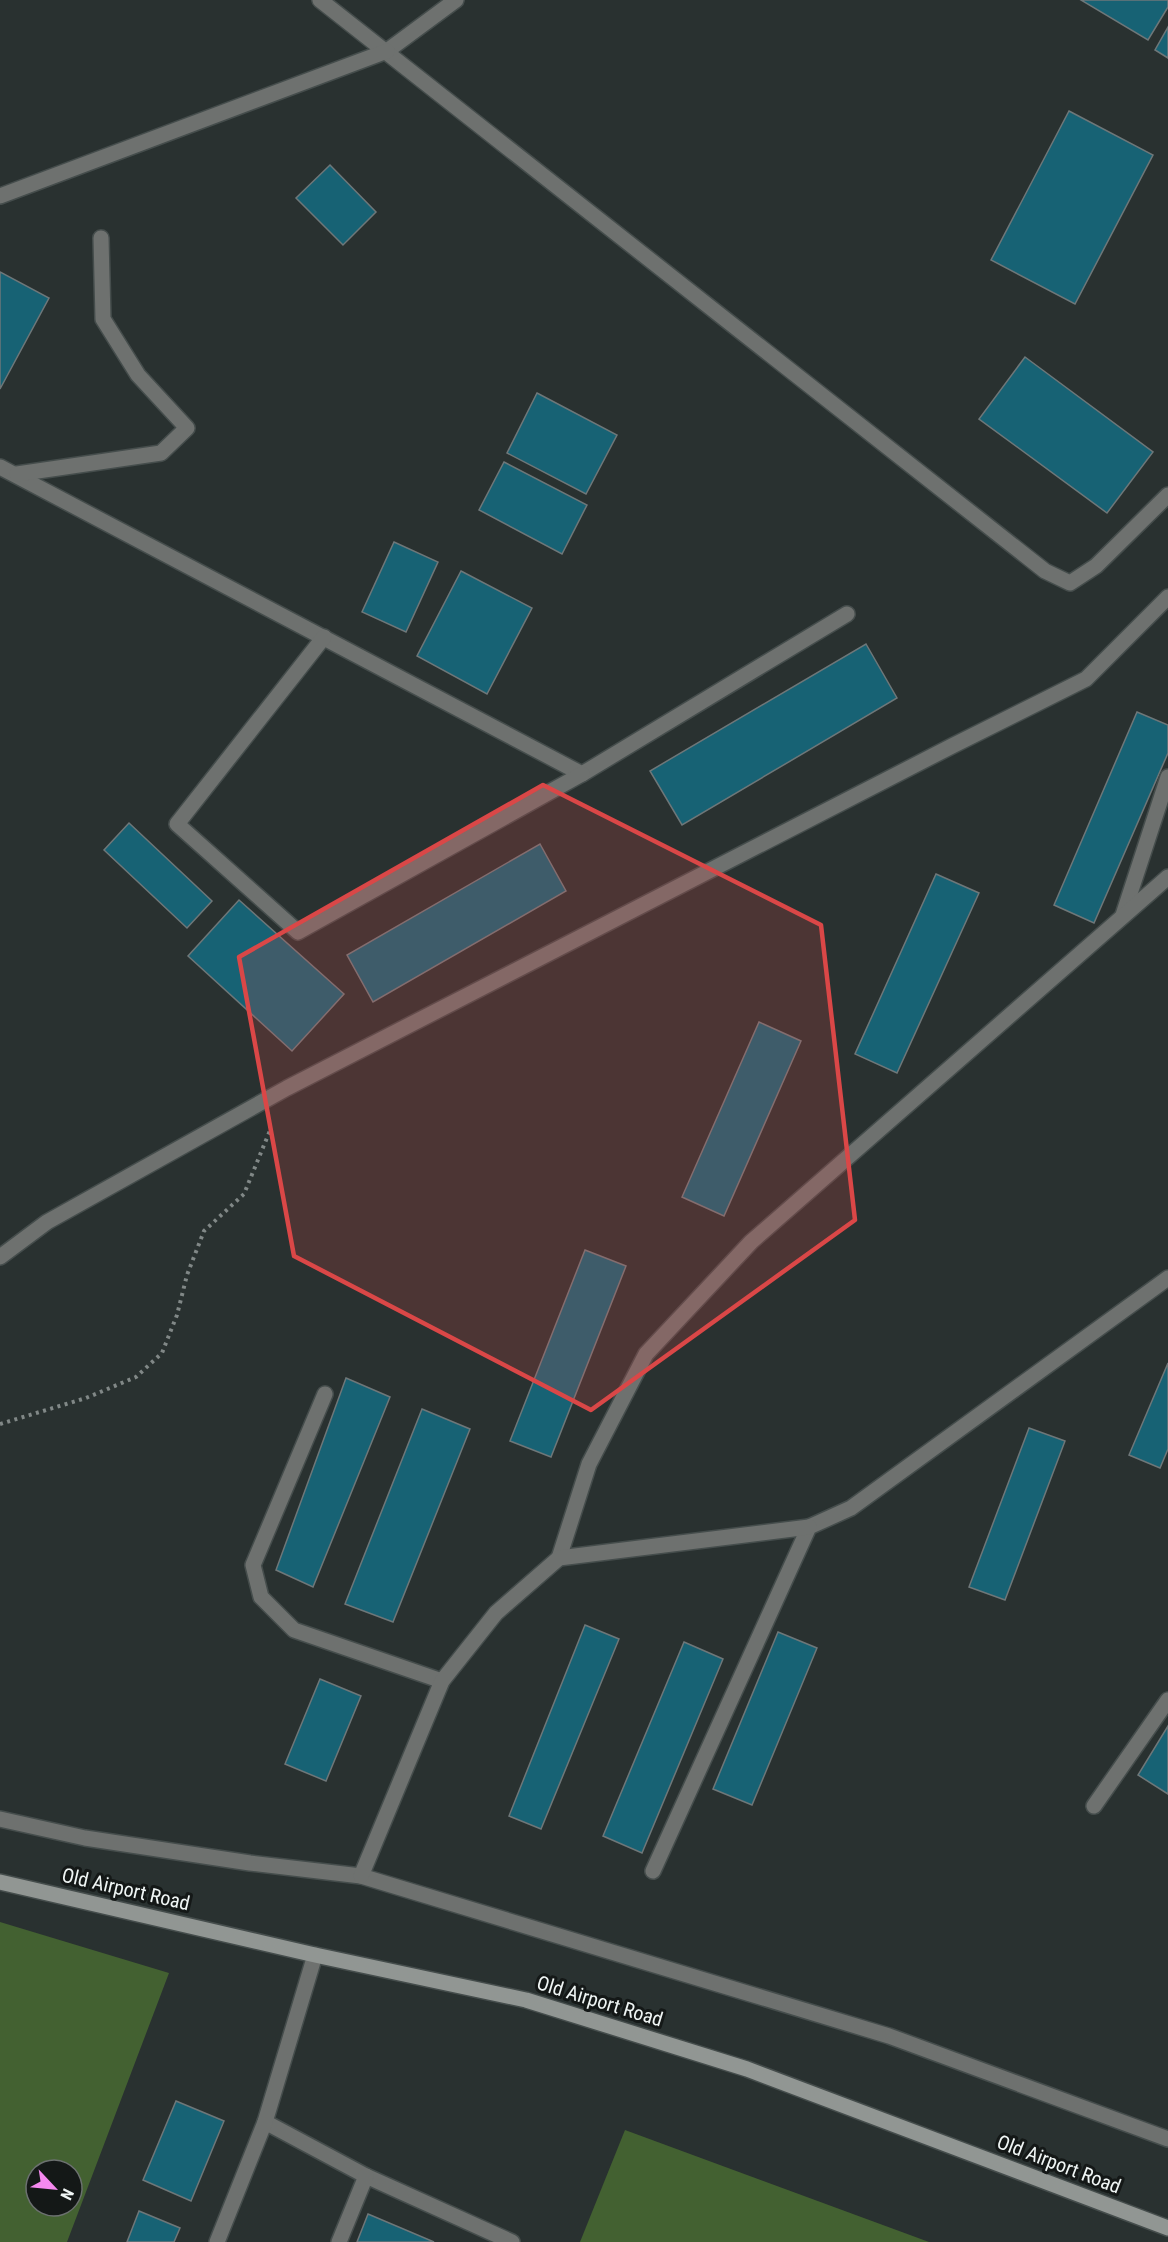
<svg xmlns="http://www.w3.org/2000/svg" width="1168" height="2242" font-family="'Roboto Condensed',sans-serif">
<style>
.green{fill:#436131;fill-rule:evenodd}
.building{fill:#176274;stroke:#6e7779;stroke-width:1.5}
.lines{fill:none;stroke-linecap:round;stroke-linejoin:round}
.lane-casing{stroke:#454d4c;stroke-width:18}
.street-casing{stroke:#454d4c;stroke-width:18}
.secondary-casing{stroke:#454d4c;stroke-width:18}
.path{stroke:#818887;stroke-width:4;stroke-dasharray:3 4.5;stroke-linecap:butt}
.lane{stroke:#6e716f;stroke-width:15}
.street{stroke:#6e716f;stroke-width:15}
.secondary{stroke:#919693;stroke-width:15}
.marked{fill:#da4747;fill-opacity:0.2;stroke:#da4747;stroke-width:4.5;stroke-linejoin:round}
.labels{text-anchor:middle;stroke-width:6;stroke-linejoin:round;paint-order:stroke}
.street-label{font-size:20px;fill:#f0f6f5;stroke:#141817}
</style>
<rect width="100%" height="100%" fill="#293130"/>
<!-- green -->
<g class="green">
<path d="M0,1922L169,1973L67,2242H0ZM36,2170H72V2206H36Z"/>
<path d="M625,2130L929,2242H580Z"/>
</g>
<!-- building -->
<g class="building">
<path d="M1081,0H1168V7L1148,40Z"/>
<path d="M1168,27V58L1155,50Z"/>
<path d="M1069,111L1153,155L1075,304L991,260Z"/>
<path d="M330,165L376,212L343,245L296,198Z"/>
<path d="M0,272L49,298L0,389Z"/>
<path d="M1025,357L1153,452L1107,513L979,419Z"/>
<path d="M537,393L617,435L586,494L507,453Z"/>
<path d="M504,462L587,505L562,554L479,510Z"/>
<path d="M394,542L438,562L406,632L362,612Z"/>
<path d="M461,571L532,608L487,694L417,656Z"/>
<path d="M866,644L897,698L682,825L650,771Z"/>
<path d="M1137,712L1168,725V753L1094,923L1054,905Z"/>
<path d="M129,823L212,901L187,928L104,850Z"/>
<path d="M540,844L566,891L373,1002L347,955Z"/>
<path d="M936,874L979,893L897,1073L855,1054Z"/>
<path d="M239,900L344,994L292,1051L188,956Z"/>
<path d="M759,1022L801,1041L724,1216L682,1197Z"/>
<path d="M585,1250L626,1266L551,1457L510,1441Z"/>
<path d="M1168,1363V1449L1160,1468L1129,1455Z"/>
<path d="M346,1378L390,1397L313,1587L276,1570Z"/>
<path d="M422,1409L470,1429L393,1622L345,1604Z"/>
<path d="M1029,1428L1065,1441L1005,1600L969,1587Z"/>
<path d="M585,1625L619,1639L541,1829L509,1816Z"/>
<path d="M778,1632L817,1648L752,1805L713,1789Z"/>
<path d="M684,1642L723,1659L642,1853L603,1836Z"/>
<path d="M320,1679L361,1696L326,1781L285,1764Z"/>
<path d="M1168,1726V1794L1138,1775Z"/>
<path d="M176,2101L224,2121L191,2201L143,2180Z"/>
<path d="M139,2211L180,2228L174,2242H127Z"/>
<path d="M368,2214L434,2242H357Z"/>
</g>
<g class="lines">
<defs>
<g id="lane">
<path d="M387,51L456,0"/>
<path d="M1123,915L1168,777"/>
<path d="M0,1257L47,1222L287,1088L952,746L1086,679L1168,597"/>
<path d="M325,1394L253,1565L261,1597L294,1630L442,1681"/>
<path d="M559,1558L589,1464L646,1354L751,1242L1168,877"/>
<path d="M1094,1806L1168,1700"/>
<path d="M0,1819L85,1838L250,1863L361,1876L889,2036L1168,2139"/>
<path d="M653,1871L809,1527L851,1508L1168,1278"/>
<path d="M361,1876L442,1681L496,1613L559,1558L809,1527"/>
</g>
<g id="street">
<path d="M320,0L1045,571L1070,583L1096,566L1168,495"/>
<path d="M0,196L387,51"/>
<path d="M0,467L582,774L847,614"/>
<path d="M17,474L161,453L187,428L138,375L103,319L101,238"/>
<path d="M324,637L177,824L298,932L582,774"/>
<path d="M265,2122L366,2176L512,2242"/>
<path d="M217,2242L265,2122L315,1955"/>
<path d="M339,2242L366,2176"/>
</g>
<path id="secondary" d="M0,1882L315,1955L526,2000L747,2069L1168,2228"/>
</defs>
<!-- lane casing -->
<use href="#lane" class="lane-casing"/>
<!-- street casing -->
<use href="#street" class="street-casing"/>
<!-- secondary casing -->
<use href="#secondary" class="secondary-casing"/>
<!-- path -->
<path class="path" d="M0,1424L86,1398L136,1377L162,1353L177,1315L187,1275L204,1231L244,1194L271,1128"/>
<!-- lane -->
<use href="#lane" class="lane"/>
<!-- street -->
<use href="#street" class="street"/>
<!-- secondary -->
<use href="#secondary" class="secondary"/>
</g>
<!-- marked area -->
<path class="marked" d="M543,785L821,925L855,1220L591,1410L294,1256L239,957Z"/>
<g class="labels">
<!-- street labels -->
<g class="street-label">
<text transform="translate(126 1889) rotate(13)" y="7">Old Airport Road</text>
<text transform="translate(600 2001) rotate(17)" y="7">Old Airport Road</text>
<text transform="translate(1059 2164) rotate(21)" y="7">Old Airport Road</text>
</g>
</g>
<!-- north arrow -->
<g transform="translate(54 2188) rotate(116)"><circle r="28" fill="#141817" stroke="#6c7170" stroke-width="1.5"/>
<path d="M0-4.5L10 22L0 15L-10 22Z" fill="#f589ef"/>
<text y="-9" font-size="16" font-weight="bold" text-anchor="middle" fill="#f0f6f5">N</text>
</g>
</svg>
